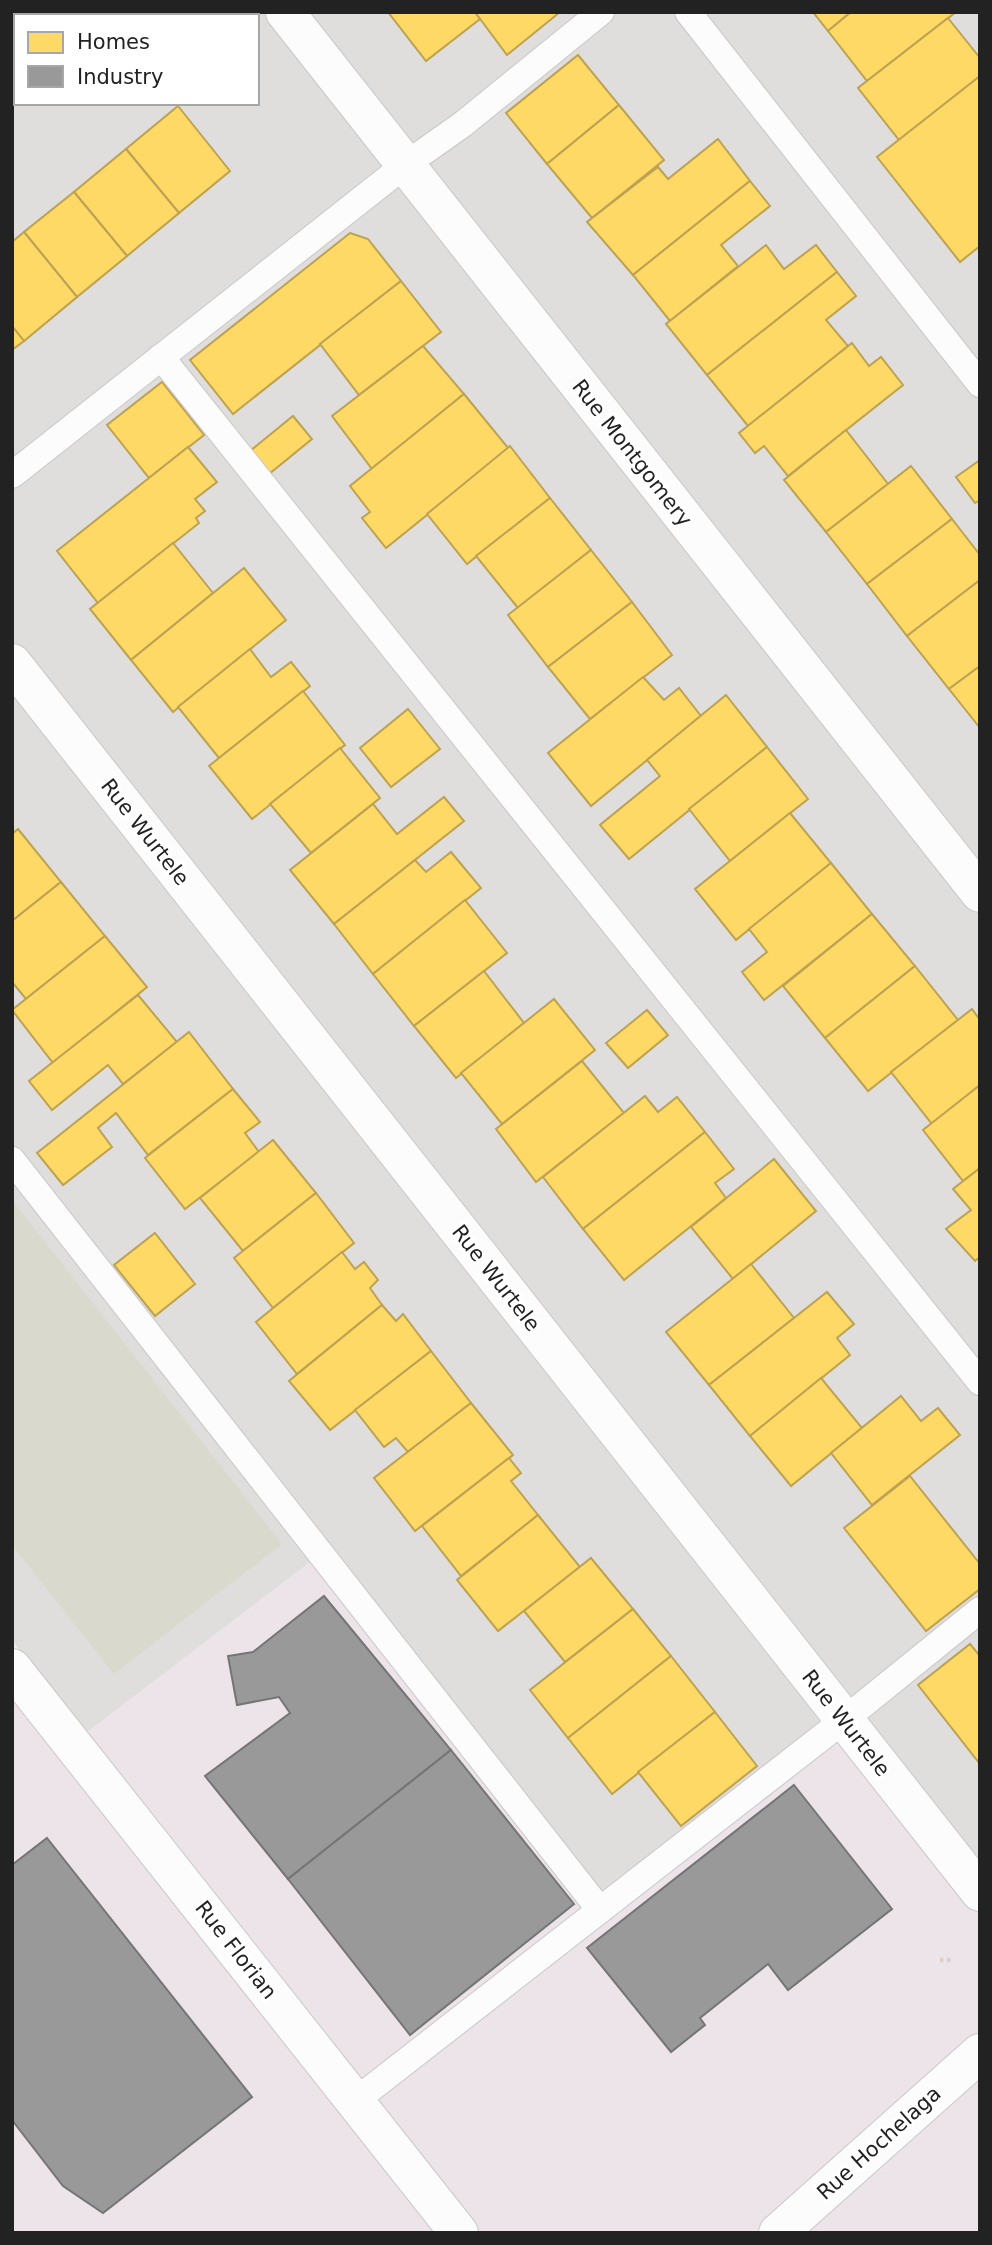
<svg xmlns="http://www.w3.org/2000/svg" width="992" height="2245" font-family="'DejaVu Sans',sans-serif">
<style>
.residential{fill:#dfdedc;fill-rule:evenodd}
.industrial{fill:#ede4e9}
.construction{fill:#d9d9cd}
.homes{fill:#ffd966;stroke:#bda252;stroke-width:2}
.industry{fill:#999;stroke:#757575;stroke-width:2}
.lines{fill:none;stroke-linecap:round;stroke-linejoin:round}
.service-casing{stroke:#c9c8c7;stroke-width:28}
.minor-casing{stroke:#c9c8c7;stroke-width:40}
.tertiary-casing{stroke:#c9c8c7;stroke-width:40}
.path{stroke:#dccecd;stroke-width:4.5;stroke-dasharray:3.5 3.5;stroke-linecap:butt}
.service{stroke:#fdfcfc;stroke-width:26}
.minor{stroke:#fdfcfc;stroke-width:38}
.tertiary{stroke:#fdfcfc;stroke-width:38}
.labels{text-anchor:middle;stroke-width:7;stroke-linejoin:round;paint-order:stroke}
.street-label{font-size:21px;fill:#222;stroke:#fff}
</style>
<rect width="100%" height="100%" fill="#f0eeeb"/>
<!-- residential -->
<path class="residential" d="M12,12H980V1906L600,1910L311,1562L87,1733L12,1641ZM16,16H257V103H16Z"/>
<!-- industrial -->
<path class="industrial" d="M311,1561L600,1910L844,1720L980,1906V2233H12V1644L87,1732Z"/>
<!-- construction -->
<path class="construction" d="M12,1200L282,1544L114,1674L12,1545Z"/>
<!-- homes -->
<g class="homes">
<path d="M388,12H475L480,19L426,61Z"/>
<path d="M475,12H560L507,55Z"/>
<path d="M813,12H851L828,31Z"/>
<path d="M851,12H956L867,81L828,31Z"/>
<path d="M948,18L980,58V76L899,140L858,88Z"/>
<path d="M578,55L619,105L547,164L506,113Z"/>
<path d="M980,76V246L960,262L877,157Z"/>
<path d="M619,105L664,160L592,218L547,164Z"/>
<path d="M178,106L230,171L179,213L126,149Z"/>
<path d="M718,139L750,181L633,275L587,222L658,167L668,179Z"/>
<path d="M126,149L179,213L127,256L74,192Z"/>
<path d="M750,181L770,206L721,245L738,266L670,321L633,275Z"/>
<path d="M74,192L127,256L77,297L24,232Z"/>
<path d="M24,232L77,297L24,341L12,326V242Z"/>
<path d="M350,233L368,239L401,281L233,414L190,360Z"/>
<path d="M766,245L784,269L816,245L837,272L707,375L666,324Z"/>
<path d="M837,272L856,296L826,320L848,346L748,426L707,375Z"/>
<path d="M401,281L441,332L359,395L320,344Z"/>
<path d="M12,326L24,341L12,350Z"/>
<path d="M852,343L869,366L881,357L903,385L788,476L764,446L755,453L739,433Z"/>
<path d="M423,346L464,394L372,469L332,416Z"/>
<path d="M162,382L204,435L149,478L107,425Z"/>
<path d="M464,394L509,449L386,548L362,518L370,512L350,486Z"/>
<path d="M293,416L312,439L269,474L250,451Z"/>
<path d="M846,430L888,484L826,532L784,480Z"/>
<path d="M510,446L550,498L467,564L427,514Z"/>
<path d="M188,447L217,482L195,499L205,511L196,518L199,523L98,603L57,551Z"/>
<path d="M980,460V500L975,503L956,477Z"/>
<path d="M911,466L952,519L867,584L826,532Z"/>
<path d="M550,498L591,550L518,608L476,556Z"/>
<path d="M952,519L980,555V580L907,636L867,584Z"/>
<path d="M173,543L213,593L131,660L90,609Z"/>
<path d="M591,550L632,602L548,667L508,615Z"/>
<path d="M244,568L286,620L173,712L131,660Z"/>
<path d="M980,580V666L949,689L907,636Z"/>
<path d="M632,602L672,655L590,719L548,667Z"/>
<path d="M250,649L271,677L291,662L310,686L219,758L178,707Z"/>
<path d="M980,666V728L949,689Z"/>
<path d="M643,677L664,700L679,688L701,716L591,806L548,753Z"/>
<path d="M303,691L345,745L252,819L209,766Z"/>
<path d="M726,695L767,747L629,859L600,825L660,776L647,760Z"/>
<path d="M408,709L440,749L391,787L360,748Z"/>
<path d="M767,747L808,799L730,861L689,809Z"/>
<path d="M340,748L380,798L311,853L270,804Z"/>
<path d="M444,797L464,821L334,924L290,870L373,804L397,834Z"/>
<path d="M790,813L831,863L736,940L695,889Z"/>
<path d="M18,829L61,882L12,921V834Z"/>
<path d="M451,852L481,888L373,974L334,924L415,860L426,872Z"/>
<path d="M831,863L872,914L764,1000L742,972L767,952L749,929Z"/>
<path d="M61,882L105,936L26,999L12,982V921Z"/>
<path d="M465,900L507,953L414,1026L373,974Z"/>
<path d="M872,914L915,966L825,1038L783,986Z"/>
<path d="M105,936L147,987L53,1063L12,1010Z"/>
<path d="M915,966L958,1020L868,1091L825,1038Z"/>
<path d="M484,971L524,1023L456,1078L414,1026Z"/>
<path d="M138,995L177,1042L123,1084L108,1065L52,1110L29,1081Z"/>
<path d="M554,999L595,1050L502,1124L461,1073Z"/>
<path d="M972,1009L980,1020V1085L932,1124L891,1072Z"/>
<path d="M647,1010L668,1035L628,1068L606,1043Z"/>
<path d="M189,1032L233,1089L148,1155L116,1113L98,1128L112,1147L63,1185L37,1153Z"/>
<path d="M582,1061L624,1113L536,1182L496,1129Z"/>
<path d="M980,1085V1168L963,1181L923,1130Z"/>
<path d="M233,1089L260,1122L245,1133L259,1152L185,1209L145,1158Z"/>
<path d="M645,1096L658,1112L677,1097L705,1132L583,1229L543,1177Z"/>
<path d="M705,1132L734,1169L715,1183L726,1198L624,1280L583,1229Z"/>
<path d="M273,1140L316,1193L243,1251L200,1198Z"/>
<path d="M774,1159L816,1211L733,1279L691,1227Z"/>
<path d="M980,1168V1257L975,1261L946,1229L971,1210L953,1189Z"/>
<path d="M316,1193L354,1243L273,1308L234,1258Z"/>
<path d="M155,1233L195,1284L155,1316L114,1265Z"/>
<path d="M342,1252L355,1269L364,1262L378,1280L370,1288L382,1305L297,1374L256,1322Z"/>
<path d="M751,1264L794,1318L709,1385L666,1332Z"/>
<path d="M827,1292L854,1324L837,1338L850,1355L750,1436L709,1385Z"/>
<path d="M382,1305L396,1321L403,1314L431,1351L330,1430L289,1381Z"/>
<path d="M431,1351L471,1403L408,1452L396,1438L384,1447L355,1410Z"/>
<path d="M821,1378L862,1428L791,1486L750,1436Z"/>
<path d="M901,1396L921,1421L938,1408L960,1435L872,1505L831,1453Z"/>
<path d="M471,1403L513,1455L415,1531L374,1478Z"/>
<path d="M509,1458L521,1473L511,1481L538,1515L461,1576L422,1526Z"/>
<path d="M910,1476L980,1564V1589L926,1631L844,1528Z"/>
<path d="M538,1515L580,1567L498,1631L457,1580Z"/>
<path d="M591,1558L633,1609L565,1662L524,1611Z"/>
<path d="M633,1609L671,1656L568,1738L530,1690Z"/>
<path d="M970,1644L980,1656V1764L918,1685Z"/>
<path d="M671,1656L715,1712L612,1794L568,1738Z"/>
<path d="M715,1712L757,1766L681,1826L638,1772Z"/>
</g>
<!-- industry -->
<g class="industry">
<path d="M324,1596L451,1750L288,1879L205,1776L290,1713L279,1697L237,1705L228,1656L253,1652Z"/>
<path d="M451,1750L574,1904L410,2035L288,1879Z"/>
<path d="M794,1785L892,1909L788,1990L768,1964L700,2018L705,2025L671,2052L587,1948Z"/>
<path d="M47,1838L252,2097L103,2213L63,2186L12,2120V1865Z"/>
</g>
<g class="lines">
<defs>
<g id="service">
<path d="M688,12L980,384"/>
<path d="M161,357L980,1382"/>
<path d="M12,475L405,165L463,124L601,12"/>
<path d="M12,1160L600,1910"/>
<path d="M355,2101L844,1720L980,1610"/>
</g>
<g id="minor">
<path d="M285,12L980,893"/>
<path d="M62,16L66,12"/>
<path d="M12,57L16,54"/>
<path d="M12,663L980,1892"/>
<path d="M12,1668L459,2233"/>
</g>
<path id="tertiary" d="M778,2233L980,2053"/>
</defs>
<!-- service casing -->
<use href="#service" class="service-casing"/>
<!-- minor casing -->
<use href="#minor" class="minor-casing"/>
<!-- tertiary casing -->
<use href="#tertiary" class="tertiary-casing"/>
<!-- path -->
<path class="path" d="M940,1960H953"/>
<!-- service -->
<use href="#service" class="service"/>
<!-- minor -->
<use href="#minor" class="minor"/>
<!-- tertiary -->
<use href="#tertiary" class="tertiary"/>
</g>
<g class="labels">
<!-- street labels -->
<g class="street-label">
<text transform="translate(632 453) rotate(52)" y="7">Rue Montgomery</text>
<text transform="translate(145 832) rotate(52)" y="7">Rue Wurtele</text>
<text transform="translate(496 1278) rotate(52)" y="7">Rue Wurtele</text>
<text transform="translate(846 1723) rotate(52)" y="7">Rue Wurtele</text>
<text transform="translate(236 1950) rotate(52)" y="7">Rue Florian</text>
<text transform="translate(879 2143) rotate(-42)" y="7">Rue Hochelaga</text>
</g>
</g>
<!-- border -->
<rect width="992" height="2245" fill="none" stroke="#222222" stroke-width="28"/>
<!-- legend -->
<rect x="14" y="14" width="245" height="91" fill="#ffffff" stroke="#a7a7a7" stroke-width="2"/>
<rect x="28" y="32" width="35" height="21" fill="#ffd966" stroke="#a7a7a7" stroke-width="2"/>
<text x="77" y="49" font-size="21" fill="#222222">Homes</text>
<rect x="28" y="66" width="35" height="21" fill="#999999" stroke="#a7a7a7" stroke-width="2"/>
<text x="77" y="84" font-size="21" fill="#222222">Industry</text>
</svg>
